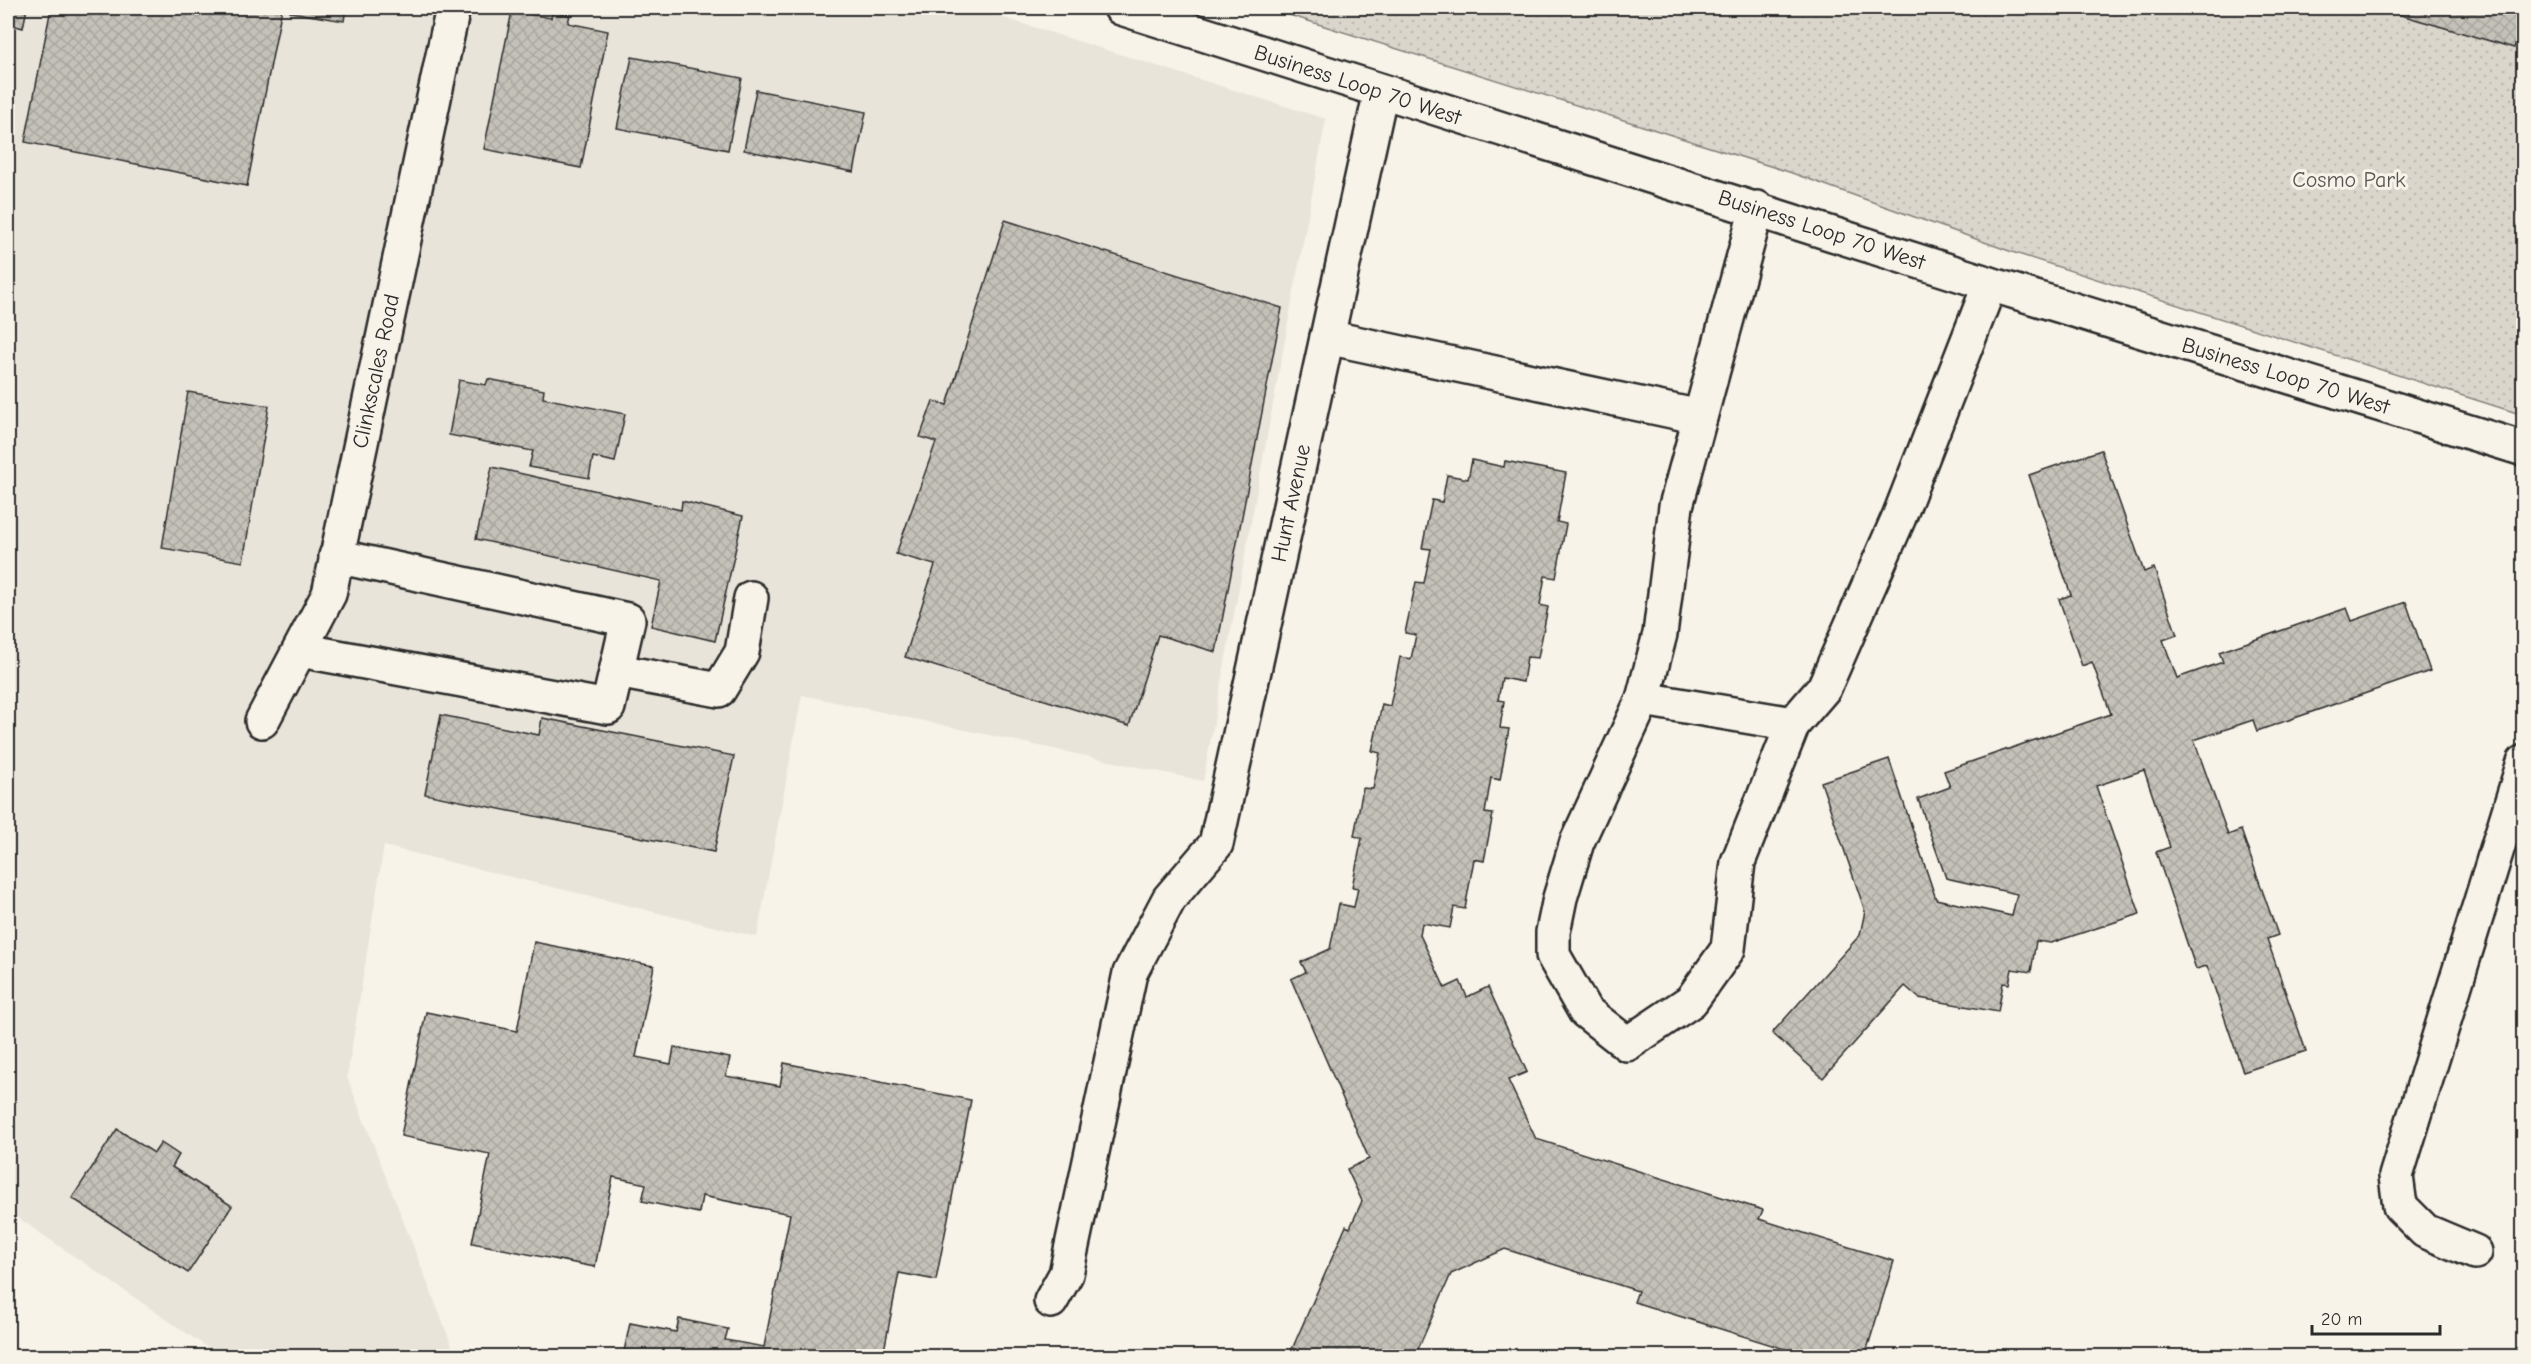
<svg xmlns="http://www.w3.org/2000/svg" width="2531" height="1364" font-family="'Comic Neue',sans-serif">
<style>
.built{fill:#e8e4da}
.park{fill:url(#park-dots);stroke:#82807c;stroke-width:1.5}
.building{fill:url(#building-cross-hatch);stroke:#2b2b2b;stroke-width:1.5}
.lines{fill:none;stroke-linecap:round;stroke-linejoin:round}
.minor-casing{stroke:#2b2b2b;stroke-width:38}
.major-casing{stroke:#2b2b2b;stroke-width:38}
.minor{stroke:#f7f3e8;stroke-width:33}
.major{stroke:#f7f3e8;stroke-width:33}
.labels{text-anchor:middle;stroke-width:6;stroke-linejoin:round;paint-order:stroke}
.street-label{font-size:22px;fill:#2b2b2b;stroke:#f7f3e8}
.park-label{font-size:22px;fill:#575653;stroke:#f7f3e8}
</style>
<defs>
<pattern id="park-dots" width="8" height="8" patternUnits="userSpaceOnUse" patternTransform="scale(1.5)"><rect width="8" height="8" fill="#dad6cc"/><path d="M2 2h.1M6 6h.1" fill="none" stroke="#bbb8af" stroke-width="1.8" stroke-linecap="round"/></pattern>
<pattern id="building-cross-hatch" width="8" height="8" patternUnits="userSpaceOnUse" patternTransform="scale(1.5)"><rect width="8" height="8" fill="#c4c1b9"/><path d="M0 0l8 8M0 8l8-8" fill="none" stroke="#a9a69f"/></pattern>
</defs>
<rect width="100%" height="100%" fill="#f7f3e8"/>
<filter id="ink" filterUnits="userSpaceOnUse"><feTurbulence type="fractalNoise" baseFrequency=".0167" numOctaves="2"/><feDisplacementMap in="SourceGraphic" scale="12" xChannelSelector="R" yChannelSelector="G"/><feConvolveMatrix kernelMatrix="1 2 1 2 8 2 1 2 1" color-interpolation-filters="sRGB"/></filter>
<g filter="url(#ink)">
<!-- built -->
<path class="built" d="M8,8H972L1326,119L1203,781L802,695L757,937L384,846L347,1077L456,1356H220L8,1211Z"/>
<!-- park -->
<path class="park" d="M1267,8H2523V415L2015,253L1789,172Z"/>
<!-- building -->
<g class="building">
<path d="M8,8H27L23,28L8,24Z"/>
<path d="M51,8H282L247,186L25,142Z"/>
<path d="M290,8H346L344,21L290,12Z"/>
<path d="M2377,8H2524V16L2514,48Z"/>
<path d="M512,11L551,18L552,12L570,15L568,23L608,31L581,168L484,149Z"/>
<path d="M632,57L742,78L728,150L617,128Z"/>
<path d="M756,90L866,112L854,172L744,150Z"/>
<path d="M1005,220L1282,308L1216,652L1158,635L1129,726L905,657L935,565L896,554L936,442L920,437L933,401L947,405Z"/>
<path d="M488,379L544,390L543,398L625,414L615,462L593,457L589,478L529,467L533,451L449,435L459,380L486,385Z"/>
<path d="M188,392L269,406L243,562L162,548Z"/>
<path d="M2101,450L2144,572L2154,568L2177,635L2163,640L2177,678L2223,662L2219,652L2347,608L2352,621L2406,602L2430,671L2257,731L2253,720L2194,740L2228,835L2241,830L2278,935L2267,939L2306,1051L2243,1072L2207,966L2196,969L2156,852L2170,847L2144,770L2096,786L2140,914L2051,943L2036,941L2031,972L2012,969L2009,984L2003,983L1998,1012L1919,998L1905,986L1823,1078L1772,1033L1860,935L1865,911L1821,782L1889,759L1936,899L2012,916L2017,894L1946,878L1918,799L1950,787L1944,771L2111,714L2092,662L2082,666L2059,599L2071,595L2029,475Z"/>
<path d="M1472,460L1504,467L1505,461L1566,473L1557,522L1566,524L1556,578L1545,576L1540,605L1548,607L1538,658L1527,657L1523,682L1502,678L1498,700L1504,701L1500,728L1509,729L1500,780L1491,778L1485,813L1493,814L1484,861L1474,859L1465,909L1454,907L1450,928L1422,923L1420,935L1445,988L1460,981L1467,997L1488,987L1527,1072L1508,1080L1536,1139L1763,1210L1759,1219L1894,1261L1865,1356H1807L1634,1302L1638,1291L1505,1249L1451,1274L1415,1356H1289L1346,1226L1350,1228L1362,1201L1347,1169L1369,1159L1291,979L1306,972L1301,962L1330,949L1339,904L1354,907L1358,888L1352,887L1362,838L1354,836L1363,788L1373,789L1380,753L1372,751L1382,704L1390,706L1400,657L1411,659L1416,635L1405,633L1416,582L1424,583L1431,549L1422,548L1432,500L1442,502L1447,475L1468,479Z"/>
<path d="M492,467L681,510L682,501L743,516L715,641L651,626L661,581L476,539Z"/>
<path d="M441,715L539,735L542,718L734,756L714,852L425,794Z"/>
<path d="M534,942L654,966L636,1057L671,1064L674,1047L730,1058L726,1076L780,1086L784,1063L971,1100L936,1280L899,1273L883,1356H623L630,1323L676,1332L679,1319L728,1329L725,1340L764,1347L790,1214L702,1196L699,1213L642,1201L646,1184L613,1177L595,1267L472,1243L490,1154L401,1136L426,1012L517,1031Z"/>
<path d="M117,1129L154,1153L161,1143L179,1155L172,1167L232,1206L188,1273L72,1198Z"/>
</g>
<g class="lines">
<defs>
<g id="minor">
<path d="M1757,208L1676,506L1660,634L1643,699L1577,842L1560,898L1553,932V955L1585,1011L1627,1044L1691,1001L1728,949L1738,862L1793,724L1824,688L1899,517L1990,284"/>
<path d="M1327,337L1700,417"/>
<path d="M300,650L608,707L628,620L336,556"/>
<path d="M617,671L719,690L742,652L751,598"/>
<path d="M1643,699L1793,724"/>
<path d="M262,721L329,594L453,8"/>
<path d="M2475,1252L2425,1231L2400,1206L2396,1176L2524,762"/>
<path d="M1051,1301L1066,1274L1130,973L1169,899L1216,844L1381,91"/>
</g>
<path id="major" d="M1121,8L1990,284L2524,449"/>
</defs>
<!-- minor casing -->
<use href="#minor" class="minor-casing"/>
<!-- major casing -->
<use href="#major" class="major-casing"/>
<!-- minor -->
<use href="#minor" class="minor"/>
<!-- major -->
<use href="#major" class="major"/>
</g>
</g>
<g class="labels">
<!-- street labels -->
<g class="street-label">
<text transform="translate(1358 84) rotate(18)" y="8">Business Loop 70 West</text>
<text transform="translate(1822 229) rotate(18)" y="8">Business Loop 70 West</text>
<text transform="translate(375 371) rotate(-78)" y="8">Clinkscales Road</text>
<text transform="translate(2286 375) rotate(17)" y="8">Business Loop 70 West</text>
<text transform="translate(1290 503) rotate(-78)" y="8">Hunt Avenue</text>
</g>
<!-- park labels -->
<g class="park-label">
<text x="2349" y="187">Cosmo Park</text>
</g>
</g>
<!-- margin -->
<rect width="2531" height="1364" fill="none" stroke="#f7f3e8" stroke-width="30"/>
<rect x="15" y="15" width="2501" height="1334" fill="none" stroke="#2b2b2b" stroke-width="2" filter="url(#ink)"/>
<!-- scale -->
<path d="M2312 1325v9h128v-9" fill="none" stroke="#2b2b2b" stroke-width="3"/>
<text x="2321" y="1325" font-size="18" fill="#2b2b2b" stroke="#f7f3e8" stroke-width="4.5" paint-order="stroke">20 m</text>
</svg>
